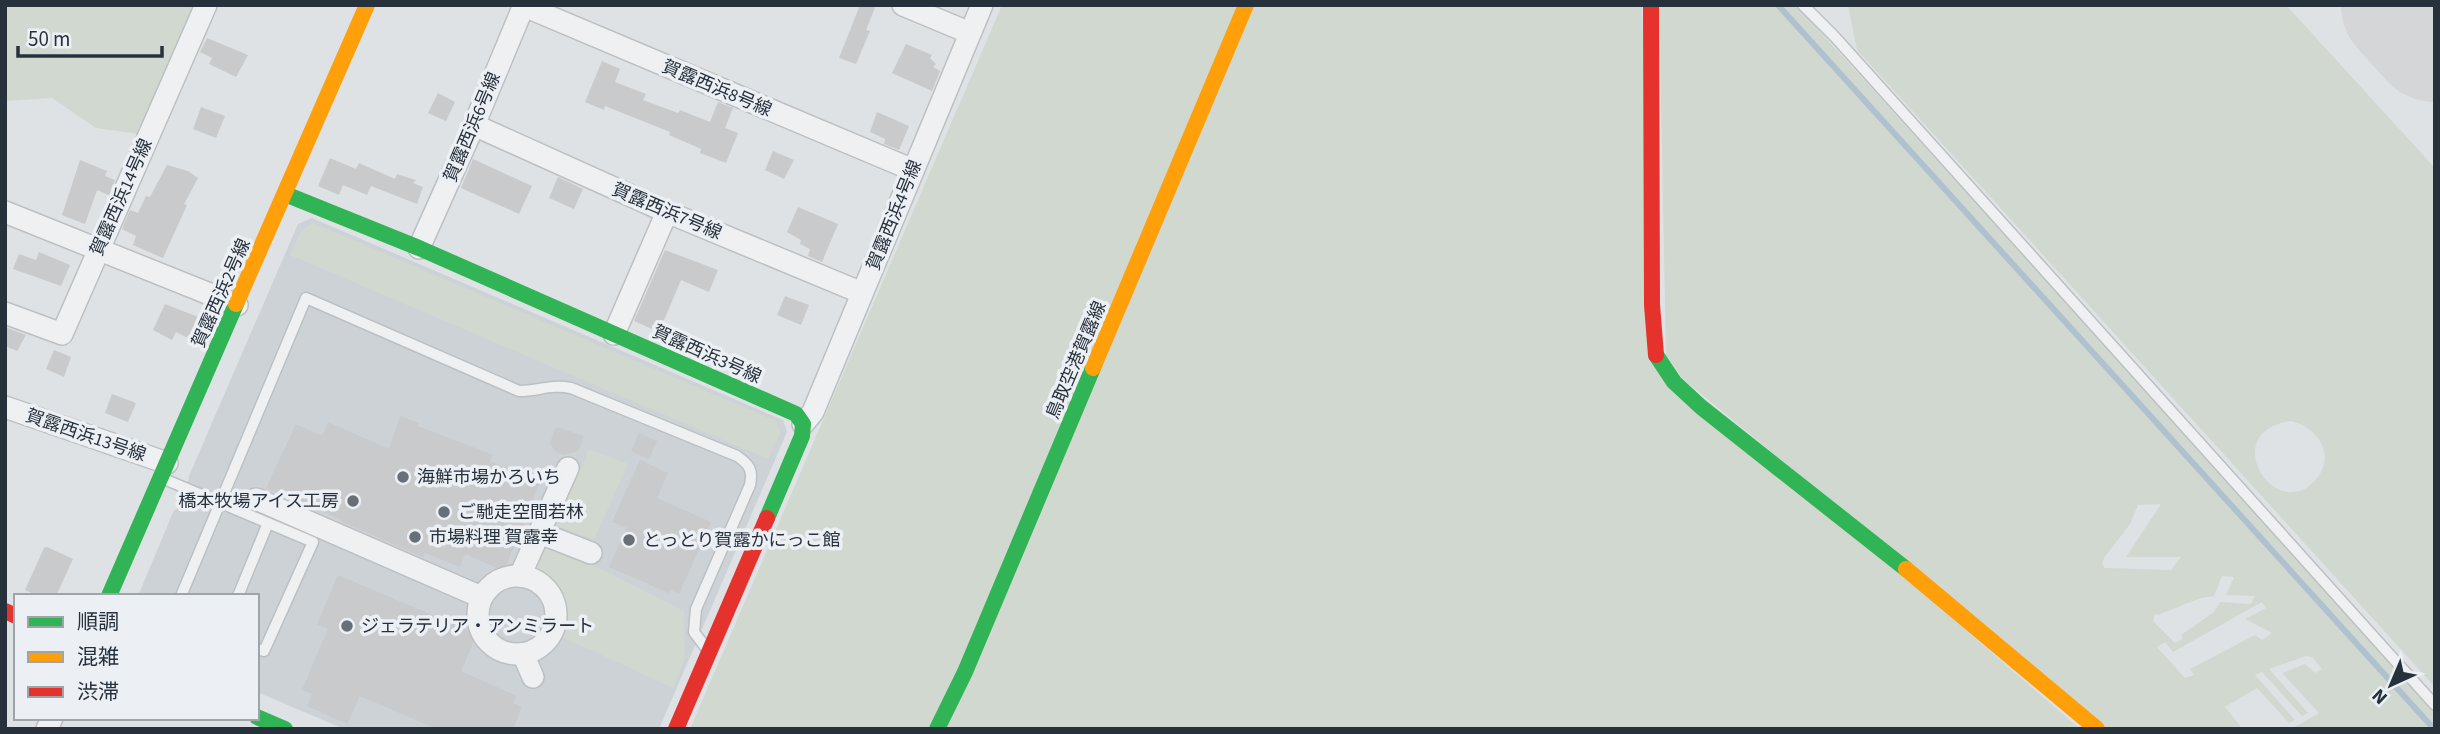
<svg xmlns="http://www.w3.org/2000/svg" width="2440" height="734" font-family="'Source Sans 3','Noto Sans JP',sans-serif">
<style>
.built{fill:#cdd2d7}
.green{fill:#d1d8d0;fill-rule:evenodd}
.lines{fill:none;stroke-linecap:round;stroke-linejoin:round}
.stream{stroke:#afc1ce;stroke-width:6}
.runway{stroke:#d4d6d8;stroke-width:130}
.building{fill:#c8cacc}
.lane-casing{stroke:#bdc0c2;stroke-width:13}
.street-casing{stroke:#bdc0c2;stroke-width:24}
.lane{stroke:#eff0f1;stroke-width:10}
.street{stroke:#eff0f1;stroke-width:21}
.fast{stroke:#30b455;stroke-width:16}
.slow{stroke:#ff9f0a;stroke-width:16}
.jam{stroke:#e5322d;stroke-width:16}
.poi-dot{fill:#676f77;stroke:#ecf0f4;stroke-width:2.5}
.labels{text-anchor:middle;stroke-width:7;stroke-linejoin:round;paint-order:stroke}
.street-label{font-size:18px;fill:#27313c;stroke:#ecf0f4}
.poi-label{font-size:18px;fill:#27313c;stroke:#ecf0f4;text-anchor:start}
</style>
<rect width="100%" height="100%" fill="#dfe2e4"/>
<!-- built -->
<path class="built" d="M312,218L783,420L787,432L659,729H344L257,692V596H138L174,510L183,506L189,476L298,224Z"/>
<!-- green -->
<g class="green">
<path d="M5,5H199L139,134L96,128L52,98L5,101Z"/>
<path d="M1002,5H1642L1652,358L2080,729H690Z"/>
<path d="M1659,5H1796L2435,709V729H2291L2319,713L2282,673L2305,664L2315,673L2322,669L2312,657L2306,656L2269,669L2308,713L2302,716L2262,672L2255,675L2295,720L2289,723L2257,688L2225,707L2241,727L2236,729H2106L1682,378L1666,355ZM2161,504L2126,557H2181L2171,570L2105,568L2102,564L2104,558L2130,524L2138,505ZM2222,576L2234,577L2226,595L2255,596L2251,604L2220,602L2214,612L2181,635L2183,639L2175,643L2153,621L2155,614L2158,615L2201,598L2214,596ZM2262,602L2266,608L2245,619L2272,633L2262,640L2255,635L2190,669L2194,675L2185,678L2157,647L2165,642L2173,652Z"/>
<path d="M1848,5H2286L2435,168V687L1857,50ZM2291,421C2317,427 2336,454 2317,478C2277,528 2215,431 2291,421Z"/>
<path d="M313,223L776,421L780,433L768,459L290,255L301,231Z"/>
<path d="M589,449L628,464L594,540L556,525Z"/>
<path d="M551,544L684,611L685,658L673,688L558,635C568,607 555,586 531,572L541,548Z"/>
</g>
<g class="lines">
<!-- stream -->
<path class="stream" d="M1778,5L2434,729"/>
<!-- runway -->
<path class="runway" d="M2406,5L2435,37"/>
</g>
<!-- building -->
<g class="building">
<path d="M860,5H876L866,30L870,31L856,64L839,58Z"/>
<path d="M207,38L248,55L236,77L209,64L212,58L200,52Z"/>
<path d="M906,44L932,55L930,58L936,64L933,67L940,71L932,91L892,73Z"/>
<path d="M602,61L620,69L615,82L646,94L643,100L678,113L680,110L710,122L718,102L733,108L725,128L738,133L726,163L700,153L701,149L669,135L670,132L605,106L604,110L585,102Z"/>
<path d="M438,93L455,102L446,121L428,113Z"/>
<path d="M201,107L225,116L216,138L193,129Z"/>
<path d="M877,112L909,126L899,150L884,144L885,139L870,132Z"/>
<path d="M773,151L794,160L784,179L765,170Z"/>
<path d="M330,158L356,169L359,163L395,179L397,174L416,180L413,183L423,187L417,204L371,186L367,195L343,185L339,195L318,186Z"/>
<path d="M473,159L532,186L519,214L461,188Z"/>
<path d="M80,160L107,171L105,176L115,180L109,195L97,190L85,224L62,215Z"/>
<path d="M167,165L188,171L198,178L184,204L187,205L163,258L133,245L136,236L122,229L130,210L138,213L146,196L150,197Z"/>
<path d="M558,177L583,189L574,209L549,198Z"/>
<path d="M798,207L838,224L822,262L808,256L810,249L800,244L801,240L787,232Z"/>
<path d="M665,250L718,270L709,292L681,280L659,332L634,321Z"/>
<path d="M39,252L70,265L61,286L13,269L19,254L36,260Z"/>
<path d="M785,296L809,305L801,325L777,315Z"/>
<path d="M165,304L198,317L188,338L176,332L172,340L153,330Z"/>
<path d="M5,327L26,335L17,351L5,346Z"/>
<path d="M54,350L71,357L64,377L46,369Z"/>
<path d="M112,394L136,403L128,422L105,413Z"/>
<path d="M400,416L419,423L418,426L493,455L490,461L540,482L504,571L465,554L460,567L425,553L423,557L340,521V519L266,488L296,424L322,436L328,422L389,449Z"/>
<path d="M556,427L584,436L578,451L564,455L556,452L550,443Z"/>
<path d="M639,433L657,441L649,459L631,451Z"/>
<path d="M640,460L668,473L657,498L711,522L679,594L671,590L669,593L609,567L627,528L612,522Z"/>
<path d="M47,547L73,559L56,596H38L25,590L44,548Z"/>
<path d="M338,575L477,634L461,671L516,696L513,703L522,707L513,729H437L360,696L347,724L307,706L312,694L302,690L328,629L317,624Z"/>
</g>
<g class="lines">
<defs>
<g id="lane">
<path d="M1803,5L1835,37L2435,705"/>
<path d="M164,479L313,542L264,651L257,649"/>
<path d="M181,596L306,298L519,391C540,391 549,384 571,388L737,456C750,465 753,470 750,485L696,609L694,632L706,648"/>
<path d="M238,596L268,523"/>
</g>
<g id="street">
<path d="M522,5L913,170"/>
<path d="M903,5L970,33"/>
<path d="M474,125L667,212L862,293"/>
<path d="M5,212L237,305"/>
<path d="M419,248L474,125L524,5"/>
<path d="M5,313L62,334L206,5"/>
<path d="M614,334L667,212"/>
<path d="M5,407L167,463"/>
<path d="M803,424L813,412L982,5"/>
<path d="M256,499L481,597"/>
<path d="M540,533L591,553"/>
<circle cx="517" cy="615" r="39"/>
<path d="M520,576L568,468"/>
<path d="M523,654L533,677"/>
<path d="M47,729L52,718"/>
</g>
</defs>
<!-- lane casing -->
<use href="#lane" class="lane-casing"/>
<!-- street casing -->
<use href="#street" class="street-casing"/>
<!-- lane -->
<use href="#lane" class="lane"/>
<!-- street -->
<use href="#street" class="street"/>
<!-- fast -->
<g class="fast">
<path d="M285,194L419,248L796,414L803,424L802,436L767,518"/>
<path d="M1656,355L1674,382L1701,407L1906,569"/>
<path d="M109,596L236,304"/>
<path d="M257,717L285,729"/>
<path d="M937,729L965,672L1093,368"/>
</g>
<!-- slow -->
<g class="slow">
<path d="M236,304L367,5"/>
<path d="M1093,368L1246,5"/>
<path d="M1906,569L2097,729"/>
</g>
<!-- jam -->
<g class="jam">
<path d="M1651,5L1652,305L1656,355"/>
<path d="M5,611L16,616"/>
<path d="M676,729L767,518"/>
</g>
</g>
<!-- markers -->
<g class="poi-dot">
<circle cx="403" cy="477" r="7"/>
<circle cx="353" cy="501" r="7"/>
<circle cx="444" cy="512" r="7"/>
<circle cx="415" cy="537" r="7"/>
<circle cx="629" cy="540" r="7"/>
<circle cx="347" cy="626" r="7"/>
</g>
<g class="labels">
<!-- street labels -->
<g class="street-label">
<text transform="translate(717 88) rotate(23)" y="6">賀露西浜8号線</text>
<text transform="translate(472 127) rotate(-67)" y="6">賀露西浜6号線</text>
<text transform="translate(121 197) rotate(-66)" y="6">賀露西浜14号線</text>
<text transform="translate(667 211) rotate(23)" y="6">賀露西浜7号線</text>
<text transform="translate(894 215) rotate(-68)" y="6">賀露西浜4号線</text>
<text transform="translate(221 293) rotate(-66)" y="6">賀露西浜2号線</text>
<text transform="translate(707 354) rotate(24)" y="6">賀露西浜3号線</text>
<text transform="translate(1076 360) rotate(-67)" y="6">鳥取空港賀露線</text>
<text transform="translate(86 435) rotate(19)" y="6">賀露西浜13号線</text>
</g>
<!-- poi labels -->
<g class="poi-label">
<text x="417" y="483">海鮮市場かろいち</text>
<text x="339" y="507" text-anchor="end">橋本牧場アイス工房</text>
<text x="458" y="518">ご馳走空間若林</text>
<text x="429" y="543">市場料理 賀露幸</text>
<text x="643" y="546">とっとり賀露かにっこ館</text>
<text x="361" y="632">ジェラテリア・アンミラート</text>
</g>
</g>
<!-- border -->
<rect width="2440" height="734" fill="none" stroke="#27313c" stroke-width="14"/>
<!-- legend -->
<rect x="14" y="594" width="245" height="126" fill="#ecf0f4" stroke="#9da4aa" stroke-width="2"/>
<rect x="28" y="617" width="35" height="10" fill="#30b455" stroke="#9da4aa" stroke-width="2"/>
<text x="77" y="629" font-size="21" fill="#27313c">順調</text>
<rect x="28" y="652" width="35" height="10" fill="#ff9f0a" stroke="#9da4aa" stroke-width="2"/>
<text x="77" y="664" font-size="21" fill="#27313c">混雑</text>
<rect x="28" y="687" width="35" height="10" fill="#e5322d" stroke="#9da4aa" stroke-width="2"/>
<text x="77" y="699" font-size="21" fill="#27313c">渋滞</text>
<!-- north arrow -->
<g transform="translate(2391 685) rotate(224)" stroke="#ecf0f4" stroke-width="5" paint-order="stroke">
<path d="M0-5L12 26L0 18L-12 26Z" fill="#27313c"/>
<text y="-10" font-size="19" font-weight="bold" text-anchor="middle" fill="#27313c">N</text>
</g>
<!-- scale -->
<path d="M18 46v10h144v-10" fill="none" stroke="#27313c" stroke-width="3.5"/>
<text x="28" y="46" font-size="21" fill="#27313c" stroke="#ecf0f4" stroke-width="5" paint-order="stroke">50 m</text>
</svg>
